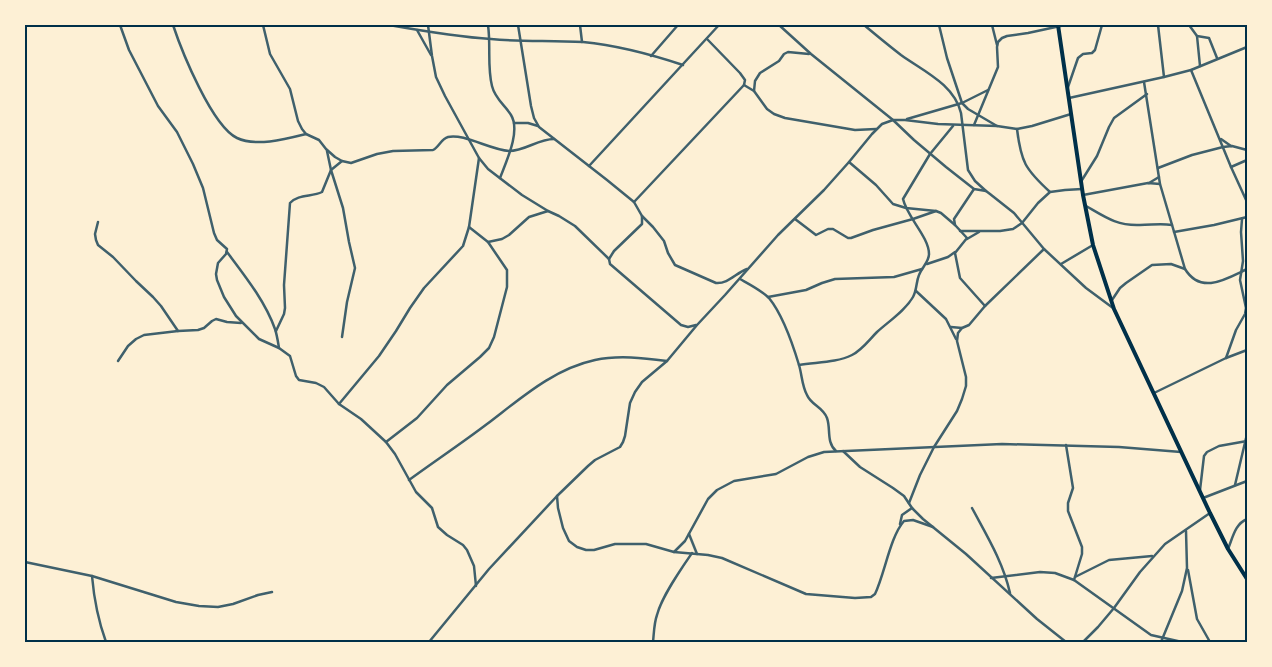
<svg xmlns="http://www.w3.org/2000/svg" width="1272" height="667" font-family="Signika,sans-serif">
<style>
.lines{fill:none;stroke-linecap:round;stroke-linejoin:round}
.minor{stroke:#3f606c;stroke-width:2.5}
.trunk{stroke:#003049;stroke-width:4}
.neatline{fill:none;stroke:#003049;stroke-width:2}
</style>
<rect width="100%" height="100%" fill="#fdf0d5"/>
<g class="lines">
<!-- minor -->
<g class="minor">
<path d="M120,25L129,50L158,106L177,132L193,164L203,188L214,233L217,240L227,249L226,254L218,263L216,274L217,280L224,297L236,316L259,339L279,348L290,356L296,376L299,380L316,383L324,387L339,404L361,419L386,442L395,454L416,492L432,508L438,527L447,535L463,545L467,550L474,566L476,586"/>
<path d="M173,25C182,52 212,126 237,138C256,147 286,139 306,134"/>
<path d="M263,25L270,54L290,89L298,121L302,129L306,134L319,140L326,149L335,157L342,161L351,163L377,154L393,151L433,150C439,147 441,139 448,137C463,133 491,150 509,151C525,151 538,139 554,139"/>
<path d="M389,25C423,31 457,37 491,39C522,42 552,40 583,42C614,45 653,55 683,65"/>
<path d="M428,25L432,56L436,77L445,96L479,158L488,169L522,195L548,211L559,216L575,226L609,259"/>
<path d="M488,25C491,46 487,66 492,86C495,99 505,105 511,115C521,131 506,162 500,178"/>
<path d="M518,25L531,106L534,118L539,127L607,180L634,202L642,216V224L614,251L609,259L610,264L681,325L688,327L696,325"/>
<path d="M580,25L582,42"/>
<path d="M779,25L811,54L893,120L914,140L946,167L974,189L986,191L990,194L1014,213L1044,249L1086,288L1113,308"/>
<path d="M864,25C876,35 888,45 901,55C923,71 954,84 961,113L968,170L975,181L986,191"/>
<path d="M939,25L947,58L962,103L968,109L997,126"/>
<path d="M992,25L997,45"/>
<path d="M1158,25L1164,77"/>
<path d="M1189,25L1197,36L1209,38L1217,58"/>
<path d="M417,30L431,55"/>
<path d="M1197,36L1200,66"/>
<path d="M651,56L678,25"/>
<path d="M1191,70L1231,167L1247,202"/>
<path d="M1144,82L1160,184L1185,269C1201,295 1226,279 1247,269"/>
<path d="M744,85L754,91L767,109L774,114L785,118L855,130L876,129"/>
<path d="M1068,87L1078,58L1083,54L1092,53L1095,50L1102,25"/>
<path d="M754,91L755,81L760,73L779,61L784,54L788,52L809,54"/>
<path d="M1069,98L1164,77L1191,70L1247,47"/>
<path d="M907,119L962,103L988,90"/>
<path d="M514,123H528L538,126"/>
<path d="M974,125L998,67L997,47L998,42L1002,38L1007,36L1028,33L1065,25"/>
<path d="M1017,129C1021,162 1025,169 1050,192"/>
<path d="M1221,139L1231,146"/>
<path d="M327,151L331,170L343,208L349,242L355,268L347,302L342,337"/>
<path d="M849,162L876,185L893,204L906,208L936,211L941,213L955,225"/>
<path d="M589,166C632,119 676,72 719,25"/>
<path d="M1231,167L1247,160"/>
<path d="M1158,168L1192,155L1223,147L1232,146L1247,150"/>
<path d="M1082,180L1097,156L1109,127L1114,118L1147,94"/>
<path d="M1149,183L1159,177"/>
<path d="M974,189L954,219L955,225L967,238L955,253L960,278L985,306"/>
<path d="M1083,195L1148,183L1160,184"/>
<path d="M634,202L744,85L745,80L740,73L707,39"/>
<path d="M1086,206C1105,217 1117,226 1140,225C1152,225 1160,223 1172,225"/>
<path d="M642,216L653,227L664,241L668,253L675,265L716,283C728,284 736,273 747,269"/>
<path d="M795,219L816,235L828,229H833L848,238H851L873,230L913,219L936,211"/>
<path d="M98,222L95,234L96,240L98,245L113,257L136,281L153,297L161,306L178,331"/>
<path d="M960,231H1000L1013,229L1022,223L1038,203L1050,192L1065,190L1082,189"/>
<path d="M1174,232L1214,225L1247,217"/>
<path d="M967,239L979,232"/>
<path d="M488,242L502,239L509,235L529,217L548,211"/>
<path d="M227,252C245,276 265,301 275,329C277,335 278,342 279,348"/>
<path d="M927,264L948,257L955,252"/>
<path d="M1061,264L1093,245"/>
<path d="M740,279C749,284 761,290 769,298C782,314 793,345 799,365C802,375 802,386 807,395C811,405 823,407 827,418C831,429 826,442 836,451"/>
<path d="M916,291L946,319L956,339"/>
<path d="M768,297L806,290L822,283L835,279L894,277L922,269"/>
<path d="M1112,300L1120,288L1126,283L1152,265L1171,264L1185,269"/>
<path d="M951,327L962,328"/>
<path d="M276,331L284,314L285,308L284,285L290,203C298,194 312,197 322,192L331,170L342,161"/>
<path d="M1226,358L1236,330L1245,314L1246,308L1240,280L1243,261L1241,232L1242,219"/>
<path d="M118,361L128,346L136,339L144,335L178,331L198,330L204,328L212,321L216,319L227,322L241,323"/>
<path d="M799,365C816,362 836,363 852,355C862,350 869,340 877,332C889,321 905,311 913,297C917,290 916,282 919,275C922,267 929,262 929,254C929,237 907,217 903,199L930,154L953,126"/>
<path d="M1154,393L1226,358L1247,350"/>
<path d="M339,404L379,356L396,331L410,308L424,288L463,246L469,227L479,158"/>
<path d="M386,442L417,418L447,385L480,357L489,348L494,337L507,287V270L488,242L469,227"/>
<path d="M1066,445L1073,488L1068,503V511L1082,547V554L1074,580"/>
<path d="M843,451L860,467L893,488L904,496L912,508L923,519L966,554L1037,619L1066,642"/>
<path d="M409,480C435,461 462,443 487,424C520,399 553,369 595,360C618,355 644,358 667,361"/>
<path d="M1235,485L1247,434"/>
<path d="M1200,490L1204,456L1207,452L1219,446L1247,441"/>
<path d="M557,496L558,508L563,528L569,541L577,547L586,550H594L615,544H646L674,552L708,555L722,558L806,594L855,598L871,597L875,594C885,573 890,537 904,521L913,520L933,527"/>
<path d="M1203,498L1247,481"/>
<path d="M909,503L920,475L934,447L957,411L962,399L966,386V377L957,341L958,333L962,328L969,325L985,306L1044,249"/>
<path d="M972,508C987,536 1003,562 1010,593"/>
<path d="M900,524L902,515L912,508"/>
<path d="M689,534L697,554"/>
<path d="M1228,549C1233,537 1235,524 1247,519"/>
<path d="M674,552L685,541L708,499L717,490L734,481L776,474L808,457L824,452L1002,444L1119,447L1181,452"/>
<path d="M25,562L92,576L176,602L199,606L218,607L233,604L258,595L272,592"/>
<path d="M1188,570L1197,619L1210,642"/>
<path d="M92,576C94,599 98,620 106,642"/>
<path d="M1075,577L1109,560L1152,556"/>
<path d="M991,578L1040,572L1055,573L1074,580L1151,635L1182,642"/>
<path d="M429,642L489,569L557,496L588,466L595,460L620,447L623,442L625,436L630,403L635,392L642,382L667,361L697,325L725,295L778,235L824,190L849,162L872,134L882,124L893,120H905L938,124L997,126L1017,129L1032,126L1071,114"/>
<path d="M653,642C654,633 654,623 657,615C662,596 681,569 692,553"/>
<path d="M1083,642L1098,627L1114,608L1140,572L1165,544L1210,513"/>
<path d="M1161,642L1182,591L1187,568L1186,531"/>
</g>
<!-- trunk -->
<path class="trunk" d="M1058,25L1083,195L1093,245L1114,309L1210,513L1228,549L1247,579"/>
</g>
<!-- border -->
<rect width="1272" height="667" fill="none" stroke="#fdf0d5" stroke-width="52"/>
<rect x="26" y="26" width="1220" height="615" class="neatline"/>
</svg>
